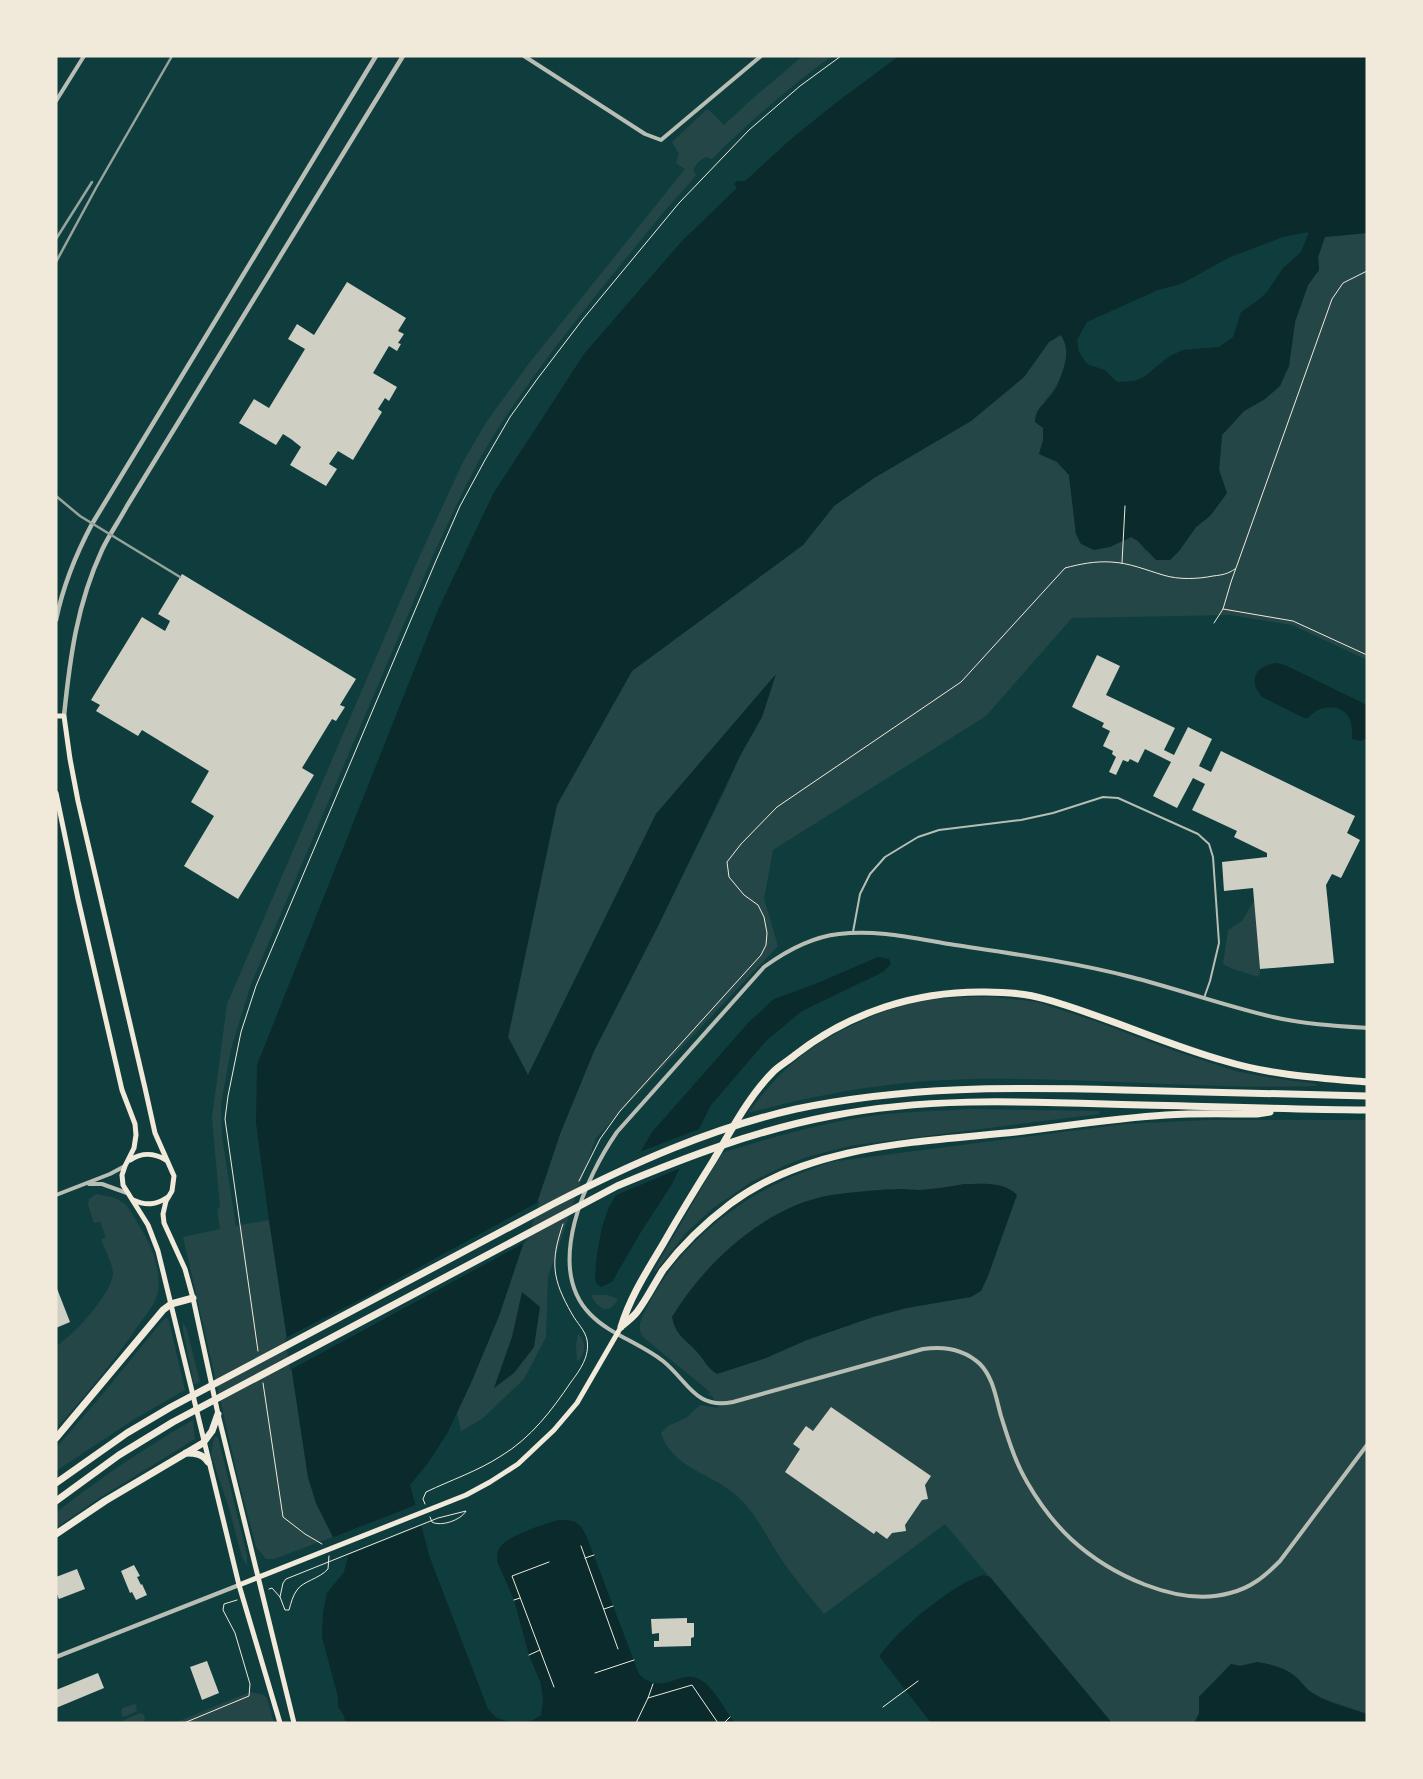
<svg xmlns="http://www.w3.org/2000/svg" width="1423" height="1779" font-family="'Roboto Serif',serif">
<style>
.green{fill:#244646}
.water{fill:#0a2a2b;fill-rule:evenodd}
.pier{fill:#0f3d3e}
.building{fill:#cfcfc3}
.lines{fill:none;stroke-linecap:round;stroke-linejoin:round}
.path{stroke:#f1e9da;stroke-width:1}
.service{stroke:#b8beb3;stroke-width:2}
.minor{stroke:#b8beb3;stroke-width:4}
.tertiary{stroke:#b8beb3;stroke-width:4.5}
.secondary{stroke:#f1e9da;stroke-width:5}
.motorway{stroke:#f1e9da;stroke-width:7}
.rail{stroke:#97a49c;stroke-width:2.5}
</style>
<rect width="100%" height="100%" fill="#0f3d3e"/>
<!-- green -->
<g class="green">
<path d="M803,56H832C789,87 749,122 712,159L706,157L698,162L693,170L696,175C683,192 667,207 654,224C603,286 551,349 506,416C477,459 456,506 434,553L251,984L231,1049L221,1104L222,1137L236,1226L269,1220L308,1477L316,1503L333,1537L274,1559H266L256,1547L238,1478L183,1237L220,1229L217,1209L220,1208L212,1118L227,1004L420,555L464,460L487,421L530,362L685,169L676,163L679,154L672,142L706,110H709L724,125L753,98Z"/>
<path d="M1367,233V660L1292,625L1230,615L1072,618L986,716L773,850L764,899L778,946L596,1138L548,1277L546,1337L524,1379L482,1419L461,1431L457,1413L499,1316L560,1134L594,1051L658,926L724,792L775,676L656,814L528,1075L508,1037L556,805L632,671L803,545L834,506L874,478L971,421L1024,377L1049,342L1061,334C1063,339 1066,345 1067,350C1068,365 1056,391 1045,400L1043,440L1048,457L1057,462L1069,475L1076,535L1123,542L1131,537L1138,541L1146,551H1179L1196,527L1210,516L1227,493L1219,470L1222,435L1244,411L1265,399L1289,366L1295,322L1308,285L1319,270L1318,257L1325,237Z"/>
<path d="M1254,901L1260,969L1259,977L1233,969L1223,964L1228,930L1242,921Z"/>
<path d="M994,997L1037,1002L1095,1021L1172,1050L1235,1071L1272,1078L1317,1084L1316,1086C1186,1090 1056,1073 926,1081C865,1086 807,1097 748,1113C762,1095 776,1077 794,1062C825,1035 878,1010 918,1002C943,997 969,997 994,997Z"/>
<path d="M971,1109L1099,1111V1114L849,1146L807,1157L786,1165L751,1182L713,1208L686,1233L656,1271L654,1270L722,1153C776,1136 831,1120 887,1114C915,1111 943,1111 971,1109Z"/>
<path d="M1209,1120H1367V1714L1316,1696L1306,1688L1296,1677L1231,1664L1199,1697V1714L1194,1723H1112L945,1524L824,1614C809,1595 793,1577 780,1557C764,1533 757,1514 736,1495C711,1473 672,1468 661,1433L668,1426L686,1418L700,1405L719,1408L712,1396L707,1394L711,1393L710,1392L643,1337L640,1331V1323C663,1264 715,1216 770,1187C789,1177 809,1170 830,1162L1125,1124Z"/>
<path d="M96,1194C128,1199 126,1204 141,1229C152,1246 161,1270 158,1291C156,1304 145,1316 137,1327C113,1363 85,1396 56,1429V1346C73,1337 113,1292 113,1273C112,1262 105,1250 101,1240L106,1237L100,1222L94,1223L88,1205L89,1199Z"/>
<path d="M591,1295H608L618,1299C609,1316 598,1309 591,1295Z"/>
<path d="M167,1318L169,1321L185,1390L136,1418L56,1471V1448L102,1395L163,1320Z"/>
<path d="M183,1322L187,1330L200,1382L194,1385L183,1331Z"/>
<path d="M578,1334C587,1341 586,1355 577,1361L576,1345Z"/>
<path d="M193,1420L195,1439L98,1499L56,1528V1512L58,1511C101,1477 145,1448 193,1420Z"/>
<path d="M214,1437H218L247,1555V1566L242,1557L229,1508L211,1455Z"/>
<path d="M250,1692L264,1695L267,1698L274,1723H174Z"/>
<path d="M134,1704L136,1705L137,1711L126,1716L122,1717L121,1711L123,1708Z"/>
<path d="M140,1713L144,1715L145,1719L143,1723H123L124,1720Z"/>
</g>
<!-- water -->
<g class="water">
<path d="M899,56H1367V233L1325,237L1318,257L1319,270L1308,285L1295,322L1289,366L1280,386L1265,399L1244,411L1222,435L1219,470L1227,493L1210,516L1196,527L1179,551L1170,560H1156L1138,541L1131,537L1110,547L1094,550L1081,544L1076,534L1069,475L1057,462L1039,454L1043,440V428L1035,422C1035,408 1046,403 1053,393C1059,386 1068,359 1066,349C1066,344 1063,339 1061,335L1049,342L1024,377L971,421L874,478L834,506L803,545L632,671L557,805L508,1037L528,1075L656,814L776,674L762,717L740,756L658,926L594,1051L560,1134L499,1316L471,1383L448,1432L428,1463L410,1485L430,1558L488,1709L497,1718L513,1723H346L343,1714L335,1702L319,1649L317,1600L334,1578L342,1559L333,1537L316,1503L308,1477L269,1220L256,1123L257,1065L437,612L493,494L584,354L681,242L737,188L734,184L737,181H745L791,139L837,102ZM1309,232L1301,252L1283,268L1267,292L1257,301L1241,312L1233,337L1219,347L1183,350L1168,357L1144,377L1134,381L1117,382L1105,370L1087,364L1079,352L1077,340L1087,322L1158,290L1181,284L1230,257L1283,237Z"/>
<path d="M1277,663L1285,665L1367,705V738L1361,741L1352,739C1352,733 1352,728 1351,722C1344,702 1320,704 1308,718H1304L1262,697C1247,680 1256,665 1277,663Z"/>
<path d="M878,957L889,959L891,964L883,972L802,1011L767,1040L711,1105L672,1184L641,1232L612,1282L601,1287L596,1283L595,1277L597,1254L602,1227L609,1207L652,1132L749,1022L774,999L815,984Z"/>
<path d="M964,1184C981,1184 1005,1181 1017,1195L988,1276L981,1291L971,1297L907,1308L873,1317L807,1340L766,1358L717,1374C707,1368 705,1361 698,1353C686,1339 676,1337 672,1317C705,1262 766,1206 831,1195C855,1192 879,1189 903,1189C908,1189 913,1190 919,1190C934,1189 949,1187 964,1184Z"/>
<path d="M522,1292L540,1307L534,1347L514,1373L494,1388L512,1337Z"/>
<path d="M559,1520C575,1520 578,1521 586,1535L639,1674C663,1698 680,1667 701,1680C714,1688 725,1710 735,1723H523L533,1720L541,1715L543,1701L541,1684L529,1655L514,1600L497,1561C497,1555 497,1550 501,1546C508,1536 546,1523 559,1520Z"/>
<path d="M983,1575L990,1577L1112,1723H931L879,1656C899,1629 951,1585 983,1575Z"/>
<path d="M1257,1662C1270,1664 1285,1667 1296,1677C1303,1683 1307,1691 1316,1695C1331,1704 1350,1708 1367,1714V1723H1194L1199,1714V1697L1231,1664L1240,1666Z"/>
</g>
<!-- pier -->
<g class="pier">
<path d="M702,1128L683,1167L612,1197L637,1153Z"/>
<path d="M540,1201L526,1242L290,1370L285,1338L363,1298Z"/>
<path d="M418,1504L424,1525L339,1559L331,1538Z"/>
<path d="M348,1556L344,1572L327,1593L323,1612L322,1637L338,1697V1711L333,1703L317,1649L314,1628L315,1600L317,1591L332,1576L339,1563V1560Z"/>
</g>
<!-- building -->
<g class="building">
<path d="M347,282L406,318L398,331L404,334L398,343L401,344L397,351L389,346L373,373L397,387L389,401L385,398L378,409L382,412L353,460L338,451L329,464L337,469L326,486L290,465L301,447L291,439L283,434L276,445L239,423L254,399L269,408L305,349L288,339L297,324L314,335Z"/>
<path d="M182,574L356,679L340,705L345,707L336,721L332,719L302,768L314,775L238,899L184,866L214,816L191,802L209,771L142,730L138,736L96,711L100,705L91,700L142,617L165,631L170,621L158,614Z"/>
<path d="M1097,655L1120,666L1106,695L1175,728L1164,750L1174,755L1188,727L1212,739L1199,766L1211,772L1221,751L1355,816L1347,833L1360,840L1341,878L1332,874L1326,885L1334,963L1260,969L1253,888L1224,891L1222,862L1267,857V853L1234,837L1237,831L1192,810L1205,784L1193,778L1177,808L1153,796L1171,762L1145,749L1138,763L1130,759L1128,762L1123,760L1116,775L1109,772L1116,757L1112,754L1113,751L1103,746L1110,731L1102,727L1104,723L1072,707Z"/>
<path d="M56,1286L70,1322L56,1328Z"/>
<path d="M831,1407L931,1476L925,1485L928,1499L922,1500L905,1525L906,1531L892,1533L887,1539L876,1531L874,1534L785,1472L800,1449L793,1444L806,1426L813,1431Z"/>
<path d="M134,1565L140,1576L137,1577L141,1585L142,1584L147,1595L136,1600L132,1592L130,1593L121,1571Z"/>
<path d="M77,1569L85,1589L59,1599L56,1592V1577Z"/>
<path d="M687,1618V1623H694V1637L691,1638V1646L654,1647V1641H659V1633L652,1634L651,1619Z"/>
<path d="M207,1661L219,1693L202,1700L190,1667Z"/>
<path d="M98,1673L104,1688L56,1708V1690Z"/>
</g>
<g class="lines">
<!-- path -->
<g class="path">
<path d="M1122,563L1125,506"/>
<path d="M1223,609L1293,621L1367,655"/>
<path d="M1214,623L1223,609L1231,582L1332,299L1343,283L1367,271"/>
<path d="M579,1181L600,1139L620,1111L761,955L766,945L767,933L764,917L758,905L744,895L729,877L727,862L741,844L777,807L961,682L1065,568C1080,564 1095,561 1111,562C1130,563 1146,570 1163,575C1179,580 1198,579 1213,576C1222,575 1228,574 1235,569"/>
<path d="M258,1351L225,1119L228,1096L241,1032L256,986L435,563L460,506L485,460L510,417L538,378L583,319L679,203L749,130L800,86L841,56"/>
<path d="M263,1383L283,1517L305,1534L322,1544"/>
<path d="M425,1504L423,1499L426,1492C451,1480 478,1471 501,1456C531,1438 552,1410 571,1382C580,1370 590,1356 587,1340C585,1330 577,1323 572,1314C552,1279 550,1262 563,1224"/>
<path d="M581,1546L618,1649"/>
<path d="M585,1558L594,1555"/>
<path d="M269,1589L272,1588L280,1597L285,1610H289C291,1603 293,1595 297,1590C303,1581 319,1579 328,1569L329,1556"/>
<path d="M280,1597L283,1583L286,1579L438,1518L466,1511C461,1520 441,1527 432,1522L430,1517"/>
<path d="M514,1600L520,1598"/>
<path d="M604,1609L613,1606"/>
<path d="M540,1650L554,1687"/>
<path d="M529,1655L540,1650L512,1576L549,1562"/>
<path d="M595,1673L634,1660"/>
<path d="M648,1698L692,1685L718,1723"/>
<path d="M883,1707L918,1681"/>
<path d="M184,1723L249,1696L250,1684L235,1633L223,1610L224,1604L237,1600"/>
<path d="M636,1723L648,1698L653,1684"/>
<path d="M724,1723L730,1717"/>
</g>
<!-- service -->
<path class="service" d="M853,932L860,894L870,874L885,857L918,837L939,830L1021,820L1053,813L1103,797L1118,798L1198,834L1209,844L1213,857L1219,943L1210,981L1204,998"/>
<!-- minor -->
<g class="minor">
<path d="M524,56L645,134L661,140L761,56"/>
<path d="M56,101L84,56"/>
<path d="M1367,1028C1336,1026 1303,1024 1273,1017C1225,1006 1178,989 1131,977C1073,962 1014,954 955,945C917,939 878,929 839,934C811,937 786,951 764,967L617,1132C586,1177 544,1267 590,1314C609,1334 640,1343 663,1361C688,1381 695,1410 733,1402L923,1349C943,1346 964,1349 980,1364C993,1377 996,1398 1001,1416C1008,1438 1015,1462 1027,1482C1039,1503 1054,1523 1071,1539C1109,1574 1178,1608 1230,1593C1251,1588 1265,1576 1280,1561L1367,1445"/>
<path d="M89,1184H102L127,1193"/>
<path d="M56,1195L110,1174L125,1166"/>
</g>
<!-- tertiary -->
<g class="tertiary">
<path d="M56,620C63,586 76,554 92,524L376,56"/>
<path d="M64,716C70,657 77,604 102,550C109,535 119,521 127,506L403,56"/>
<path d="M56,1657L239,1585"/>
</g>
<!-- secondary -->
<g class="secondary">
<path d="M56,716H64L70,759L78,801L145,1088L155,1133L174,1176L172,1191L166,1201L163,1214L164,1223L185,1269L193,1298L218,1414L294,1723"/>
<path d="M56,793L78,899L122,1090L135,1124L136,1135L134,1148L125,1166L122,1175L123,1185L148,1225L158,1251L239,1585L280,1723"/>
<path d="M130,1160C143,1152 154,1153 166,1160"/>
<path d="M133,1200C146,1206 156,1205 168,1197"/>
<path d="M239,1585L466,1495L490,1482L518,1464L554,1430L577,1403L621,1327"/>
</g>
<!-- motorway -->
<g class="motorway">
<path d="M623,1325C628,1321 633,1317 637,1312C647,1299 654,1284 663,1270C682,1245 705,1223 730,1204C810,1144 920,1142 1016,1132C1066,1126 1116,1118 1166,1115C1196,1113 1227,1114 1257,1114L1270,1112"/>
<path d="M621,1327C630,1297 647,1271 663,1244C679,1216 696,1188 713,1161C731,1131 748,1097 773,1072C779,1066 788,1061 795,1055C850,1012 916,991 985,992C1005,992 1026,993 1045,999C1106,1016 1164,1044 1225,1061C1271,1075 1319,1078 1367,1082"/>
<path d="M56,1438L163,1310L171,1304L193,1298"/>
<path d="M186,1453C195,1453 203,1454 208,1462"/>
<path d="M56,1483L127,1433L171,1407L555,1203C631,1164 711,1128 796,1109C906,1086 1012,1087 1124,1090C1205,1092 1286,1094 1367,1096"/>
<path d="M56,1501L119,1455L173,1422L617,1186C686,1157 757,1130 831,1116C922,1098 1014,1101 1106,1104C1193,1106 1280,1109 1367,1110"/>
<path d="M56,1534L105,1501L203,1443L212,1431L218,1414"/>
</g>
<!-- rail -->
<g class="rail">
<path d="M56,239L92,182"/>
<path d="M56,262L96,188L172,56"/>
<path d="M56,496L80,516L180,577"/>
</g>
</g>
<!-- border -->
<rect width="1423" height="1779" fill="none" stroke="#f1e9da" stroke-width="115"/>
</svg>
